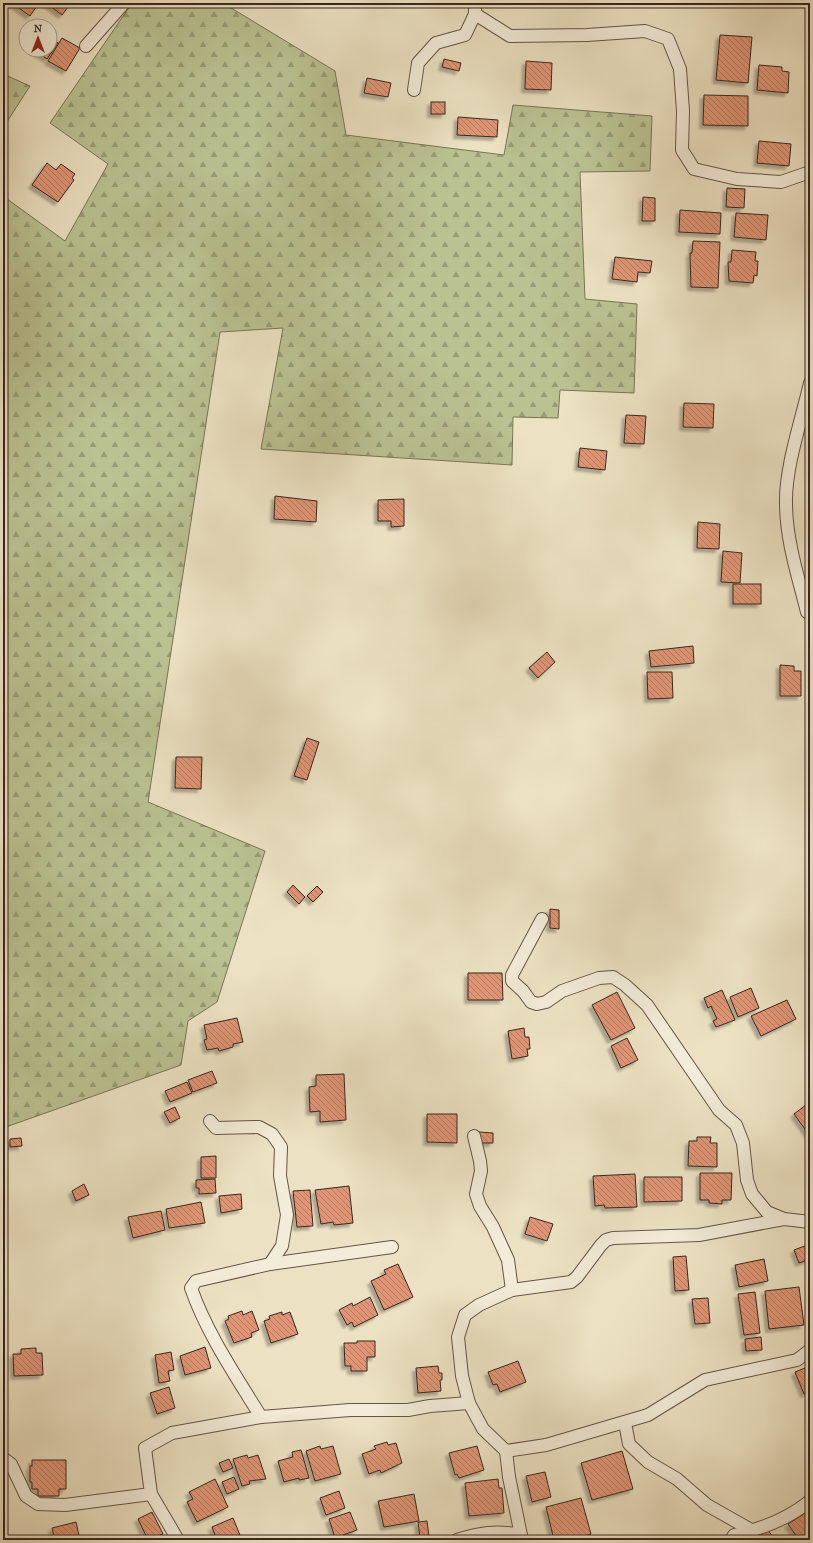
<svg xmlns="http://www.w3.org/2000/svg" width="813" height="1543" font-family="'IM FELL French Canon',serif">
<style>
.forest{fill:url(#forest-firs);stroke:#797458}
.building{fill:url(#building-back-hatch);stroke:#38251f;filter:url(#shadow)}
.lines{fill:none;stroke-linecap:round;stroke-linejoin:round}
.street-casing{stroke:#655448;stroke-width:14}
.street{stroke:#f3ecd8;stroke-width:12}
</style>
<defs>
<pattern id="forest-firs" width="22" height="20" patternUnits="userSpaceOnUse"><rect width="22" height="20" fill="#bac292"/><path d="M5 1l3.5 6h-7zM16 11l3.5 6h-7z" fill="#989d77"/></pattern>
<pattern id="building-back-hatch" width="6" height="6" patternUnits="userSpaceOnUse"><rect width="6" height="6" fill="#e09676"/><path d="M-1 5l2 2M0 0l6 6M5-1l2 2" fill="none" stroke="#b77a60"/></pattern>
<filter id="shadow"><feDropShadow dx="-3.5" dy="3.5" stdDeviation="1" flood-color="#0004"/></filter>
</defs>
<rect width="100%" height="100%" fill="#ece2c3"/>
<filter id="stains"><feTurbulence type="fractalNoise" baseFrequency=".005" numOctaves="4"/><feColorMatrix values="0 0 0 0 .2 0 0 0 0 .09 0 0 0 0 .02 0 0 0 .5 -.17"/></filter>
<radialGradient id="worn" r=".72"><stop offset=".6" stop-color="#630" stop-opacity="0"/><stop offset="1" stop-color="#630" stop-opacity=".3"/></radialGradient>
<!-- forest -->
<g class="forest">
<path d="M132,3H223L335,71L346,135L504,155L513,105L652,116L650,171L580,172L585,299L637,304L634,393L560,390L558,418L513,417L512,465L261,449L283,328L220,332L148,802L265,851L217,1002L188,1021L181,1065L3,1128V196L65,241L108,164L50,123Z"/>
<path d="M3,74L30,86L3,128Z"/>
</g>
<!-- building -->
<g class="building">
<path d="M12,3H39L30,16Z"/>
<path d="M46,3H71L62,15Z"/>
<path d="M720,35L752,37L748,83L716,80Z"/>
<path d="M50,37L58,43L47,59L34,50H50Z"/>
<path d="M62,38L80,48L66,71L48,61Z"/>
<path d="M444,59L461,63L459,71L442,67Z"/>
<path d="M526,61L552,63L551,90L525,89Z"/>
<path d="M759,65L782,67V71L789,72L788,93L757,90Z"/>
<path d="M367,78L391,83L388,97L364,93Z"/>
<path d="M704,95L748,96V126L703,125Z"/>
<rect x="431" y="102" width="14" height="12"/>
<path d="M458,117L498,120L497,137L457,135Z"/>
<path d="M759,141L791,144L789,166L757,163Z"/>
<path d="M47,163L56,170L61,164L75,174L72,178L74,180L58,202L32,185Z"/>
<path d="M727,188L745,189L744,208L726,207Z"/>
<path d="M643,197L655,198V221H642Z"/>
<path d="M680,210L721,213L720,234L679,232Z"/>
<path d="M736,213L768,215L766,240L734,237Z"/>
<path d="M693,241L720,242L718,288L691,287L690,253H692Z"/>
<path d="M732,250L756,252L755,261H758L757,276L754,275L753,283L729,281L728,262H731Z"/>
<path d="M615,257L652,261L650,273L638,272L637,282L612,279Z"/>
<path d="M684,403L714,404L713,428L683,427Z"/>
<path d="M626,415L646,416L644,444L624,443Z"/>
<path d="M580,448L607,451L605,470L578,467Z"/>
<path d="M275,496L317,501L316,522L274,519Z"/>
<path d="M404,499V526L391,527V521H378V500Z"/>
<path d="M698,522L720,524L719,549L697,548Z"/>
<path d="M723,551L742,553L740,583L721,582Z"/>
<rect x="733" y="584" width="28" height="20"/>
<path d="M693,646L694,663L651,667L649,651Z"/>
<path d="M547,652L555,662L538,678L529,668Z"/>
<path d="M780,665L794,666V671H801V696H780Z"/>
<path d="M647,672H672L673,698L648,699Z"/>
<path d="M307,738L319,742L307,780L294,776Z"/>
<path d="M176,757H202L201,789L175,788Z"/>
<path d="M293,885L305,897L299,904L287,892Z"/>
<path d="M317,886L323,892L313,902L307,896Z"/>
<path d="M550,909L559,910V929L550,928Z"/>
<path d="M468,973H502L503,1000H468Z"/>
<path d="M751,988L759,1008L738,1017L730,997Z"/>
<path d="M722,990L735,1020L716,1027L713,1021L717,1019L711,1006L708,1008L704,998Z"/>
<path d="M617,992L635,1028L611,1040L592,1005Z"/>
<path d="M787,1000L796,1019L761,1036L751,1016Z"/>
<path d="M237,1018L243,1042L233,1044V1047L219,1051L218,1048L207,1050L204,1040L207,1039L204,1025Z"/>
<path d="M524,1028L525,1037H529L530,1049H527L528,1056L512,1059L508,1031Z"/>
<path d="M627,1038L638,1060L621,1068L611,1046Z"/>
<path d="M212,1071L217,1083L193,1092L188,1080Z"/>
<path d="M344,1074L346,1120L320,1122V1111L310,1112L309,1087L316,1086V1075Z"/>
<path d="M187,1082L192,1093L170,1102L165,1091Z"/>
<path d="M810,1102V1136L794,1114Z"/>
<path d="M175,1107L180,1118L170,1123L164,1112Z"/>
<path d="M427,1114H457V1143L427,1142Z"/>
<path d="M479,1132L493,1133V1143H479Z"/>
<path d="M697,1137H711L710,1143H717V1167L688,1166L689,1141H697Z"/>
<path d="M21,1138L22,1146L10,1147V1139Z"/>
<path d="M216,1156V1178H201V1157Z"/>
<path d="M700,1173H732L731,1200H722V1204L709,1203V1200H700Z"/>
<path d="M635,1174L637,1207L605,1208L604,1205L595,1206L593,1176Z"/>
<path d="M644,1177H682V1201L644,1202Z"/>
<path d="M215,1179L216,1193L199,1194V1188H196V1180Z"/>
<path d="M84,1184L89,1195L76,1201L72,1191Z"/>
<path d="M349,1186L353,1223L334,1225L333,1222L321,1224L315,1190Z"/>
<path d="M310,1190L313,1226L297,1227L293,1191Z"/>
<path d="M241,1194L242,1209L221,1213L219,1196Z"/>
<path d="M201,1202L205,1223L169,1228L166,1209Z"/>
<path d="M161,1211L165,1230L133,1238L128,1217Z"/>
<path d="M530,1217L553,1224L547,1241L525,1234Z"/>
<path d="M810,1244V1259L799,1263L794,1250Z"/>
<path d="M686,1256L689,1290L675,1291L673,1257Z"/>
<path d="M764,1259L768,1281L739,1287L735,1265Z"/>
<path d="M398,1264L413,1297L384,1310L371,1281L386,1274L384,1270Z"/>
<path d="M799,1287L804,1325L769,1329L765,1291Z"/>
<path d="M755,1292L760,1333L744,1335L738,1294Z"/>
<path d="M370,1297L378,1315L354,1327L352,1322L347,1325L339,1310L352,1303L353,1306Z"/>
<path d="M708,1298L710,1323L695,1324L692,1299Z"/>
<path d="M242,1311L243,1315L252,1311L259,1330L251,1333L252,1337L234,1343L225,1321L229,1319L228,1316Z"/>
<path d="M282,1312V1315L290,1312L298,1334L271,1343L264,1321L270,1319L269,1316Z"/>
<path d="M761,1337L762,1350L746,1351L745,1339Z"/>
<path d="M357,1341H375V1357H367V1371H351V1366H345L344,1343H357Z"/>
<path d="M205,1347L211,1368L185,1375L180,1356Z"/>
<path d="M36,1348V1353H42L43,1375L14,1376L13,1354H21V1349Z"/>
<path d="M171,1352L174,1370L168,1371L170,1381L159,1383L155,1355Z"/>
<path d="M518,1361L526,1382L500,1392L497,1384L493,1385L488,1372Z"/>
<path d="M438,1366L439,1373H442V1380H440L441,1391L418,1393L416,1368Z"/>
<path d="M810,1366V1392L804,1394L795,1372Z"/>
<path d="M169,1387L175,1408L157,1414L150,1393Z"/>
<path d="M387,1442L388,1445L396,1443L402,1463L381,1473L380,1470L369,1474L362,1454L376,1449L374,1446Z"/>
<path d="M320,1446L321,1449L333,1446L341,1474L315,1481L306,1451Z"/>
<path d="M477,1446L484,1470L459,1478L457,1474L455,1475L449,1453Z"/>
<path d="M301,1450L309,1478L299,1480V1478L284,1482L278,1461L293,1457L292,1452Z"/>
<path d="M622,1451L633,1489L592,1500L581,1463Z"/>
<path d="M247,1455L248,1458L258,1455L266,1479L249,1481L250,1484L242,1486L233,1459Z"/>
<path d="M229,1459L233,1468L223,1472L219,1463Z"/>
<path d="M32,1460H66V1489H59V1496H38V1489H32V1482H30V1466H32Z"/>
<path d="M545,1472L551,1497L532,1502L526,1476Z"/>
<path d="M234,1477L239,1489L227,1494L222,1482Z"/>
<path d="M215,1479L228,1507L197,1522L187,1502L193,1499L189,1492Z"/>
<path d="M498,1479L499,1488H502L504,1513L469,1516L465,1483Z"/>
<path d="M339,1491L345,1508L326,1515L320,1498Z"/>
<path d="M414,1494L419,1521L384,1527L378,1501Z"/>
<path d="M581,1498L591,1534L569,1540L568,1537L554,1540L546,1507Z"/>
<path d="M810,1510V1534L799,1540L788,1524Z"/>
<path d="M152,1512L163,1534L148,1540L138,1519Z"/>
<path d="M350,1512L357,1530L335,1538L329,1519Z"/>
<path d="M233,1518L242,1540H217L212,1527Z"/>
<path d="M427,1521L429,1536L420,1538L418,1522Z"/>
<path d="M76,1522L80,1540H55L52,1528Z"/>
<path d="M768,1530L775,1540H754Z"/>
</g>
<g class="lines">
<defs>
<g id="street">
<path d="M475,14L510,36L587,35L645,31L668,39L680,69L683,111L682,150L694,169L737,179L781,182L810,172"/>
<path d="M86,46L124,3"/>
<path d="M414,90L418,63L436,43L465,35L475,14V3"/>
<path d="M810,383C802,418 785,468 786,503C786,540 798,576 807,612L810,613"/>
<path d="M542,919L512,975V981L523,991L531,1002L537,1004L546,1002L562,991L599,978L613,977L625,985L647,1005L719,1110L736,1125L743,1143L747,1180L752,1194L767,1212L784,1219"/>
<path d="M210,1121L216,1128L259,1127L272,1134L281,1147L280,1176L287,1215L282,1246L270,1264"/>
<path d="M474,1136L480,1161L481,1171L476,1194L480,1206L493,1227L508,1260L512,1290"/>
<path d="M261,1417C236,1376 207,1334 191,1288L196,1281L270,1264L392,1247"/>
<path d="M625,1423L629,1444L648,1462L677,1479L707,1505L753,1531"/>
<path d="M506,1451L546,1445L648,1415L705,1380L797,1360L810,1350"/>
<path d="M3,1458L11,1464L26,1496L38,1504L65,1505L151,1494"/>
<path d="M178,1540L151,1494L145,1448L172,1433L261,1417L350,1410H408L430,1406L469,1403"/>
<path d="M457,1540C479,1533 497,1530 520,1535"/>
<path d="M522,1540L509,1477L506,1451L483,1429L469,1403L462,1376L458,1337L465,1315L479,1305L512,1290L571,1282L577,1277L601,1245L606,1240L613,1238L699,1235L784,1219L810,1222"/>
<path d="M731,1540L734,1535C762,1529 788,1519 810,1501"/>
</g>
</defs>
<!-- street casing -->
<use href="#street" class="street-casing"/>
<!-- street -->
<use href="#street" class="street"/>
</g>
<!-- margin -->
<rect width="813" height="1543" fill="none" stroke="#ece2c3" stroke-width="16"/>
<rect x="4" y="4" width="805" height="1535" fill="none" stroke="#38251f" stroke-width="2"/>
<rect x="8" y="8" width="797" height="1527" fill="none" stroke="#38251f"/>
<!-- north arrow -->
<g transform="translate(38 38)"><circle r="19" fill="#f3ecd8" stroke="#a89c8e"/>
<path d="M0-3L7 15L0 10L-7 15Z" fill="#8f2418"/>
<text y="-6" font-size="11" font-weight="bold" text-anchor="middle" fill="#38251f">N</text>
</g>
<rect width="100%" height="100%" filter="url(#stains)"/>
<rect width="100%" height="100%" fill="url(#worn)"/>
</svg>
